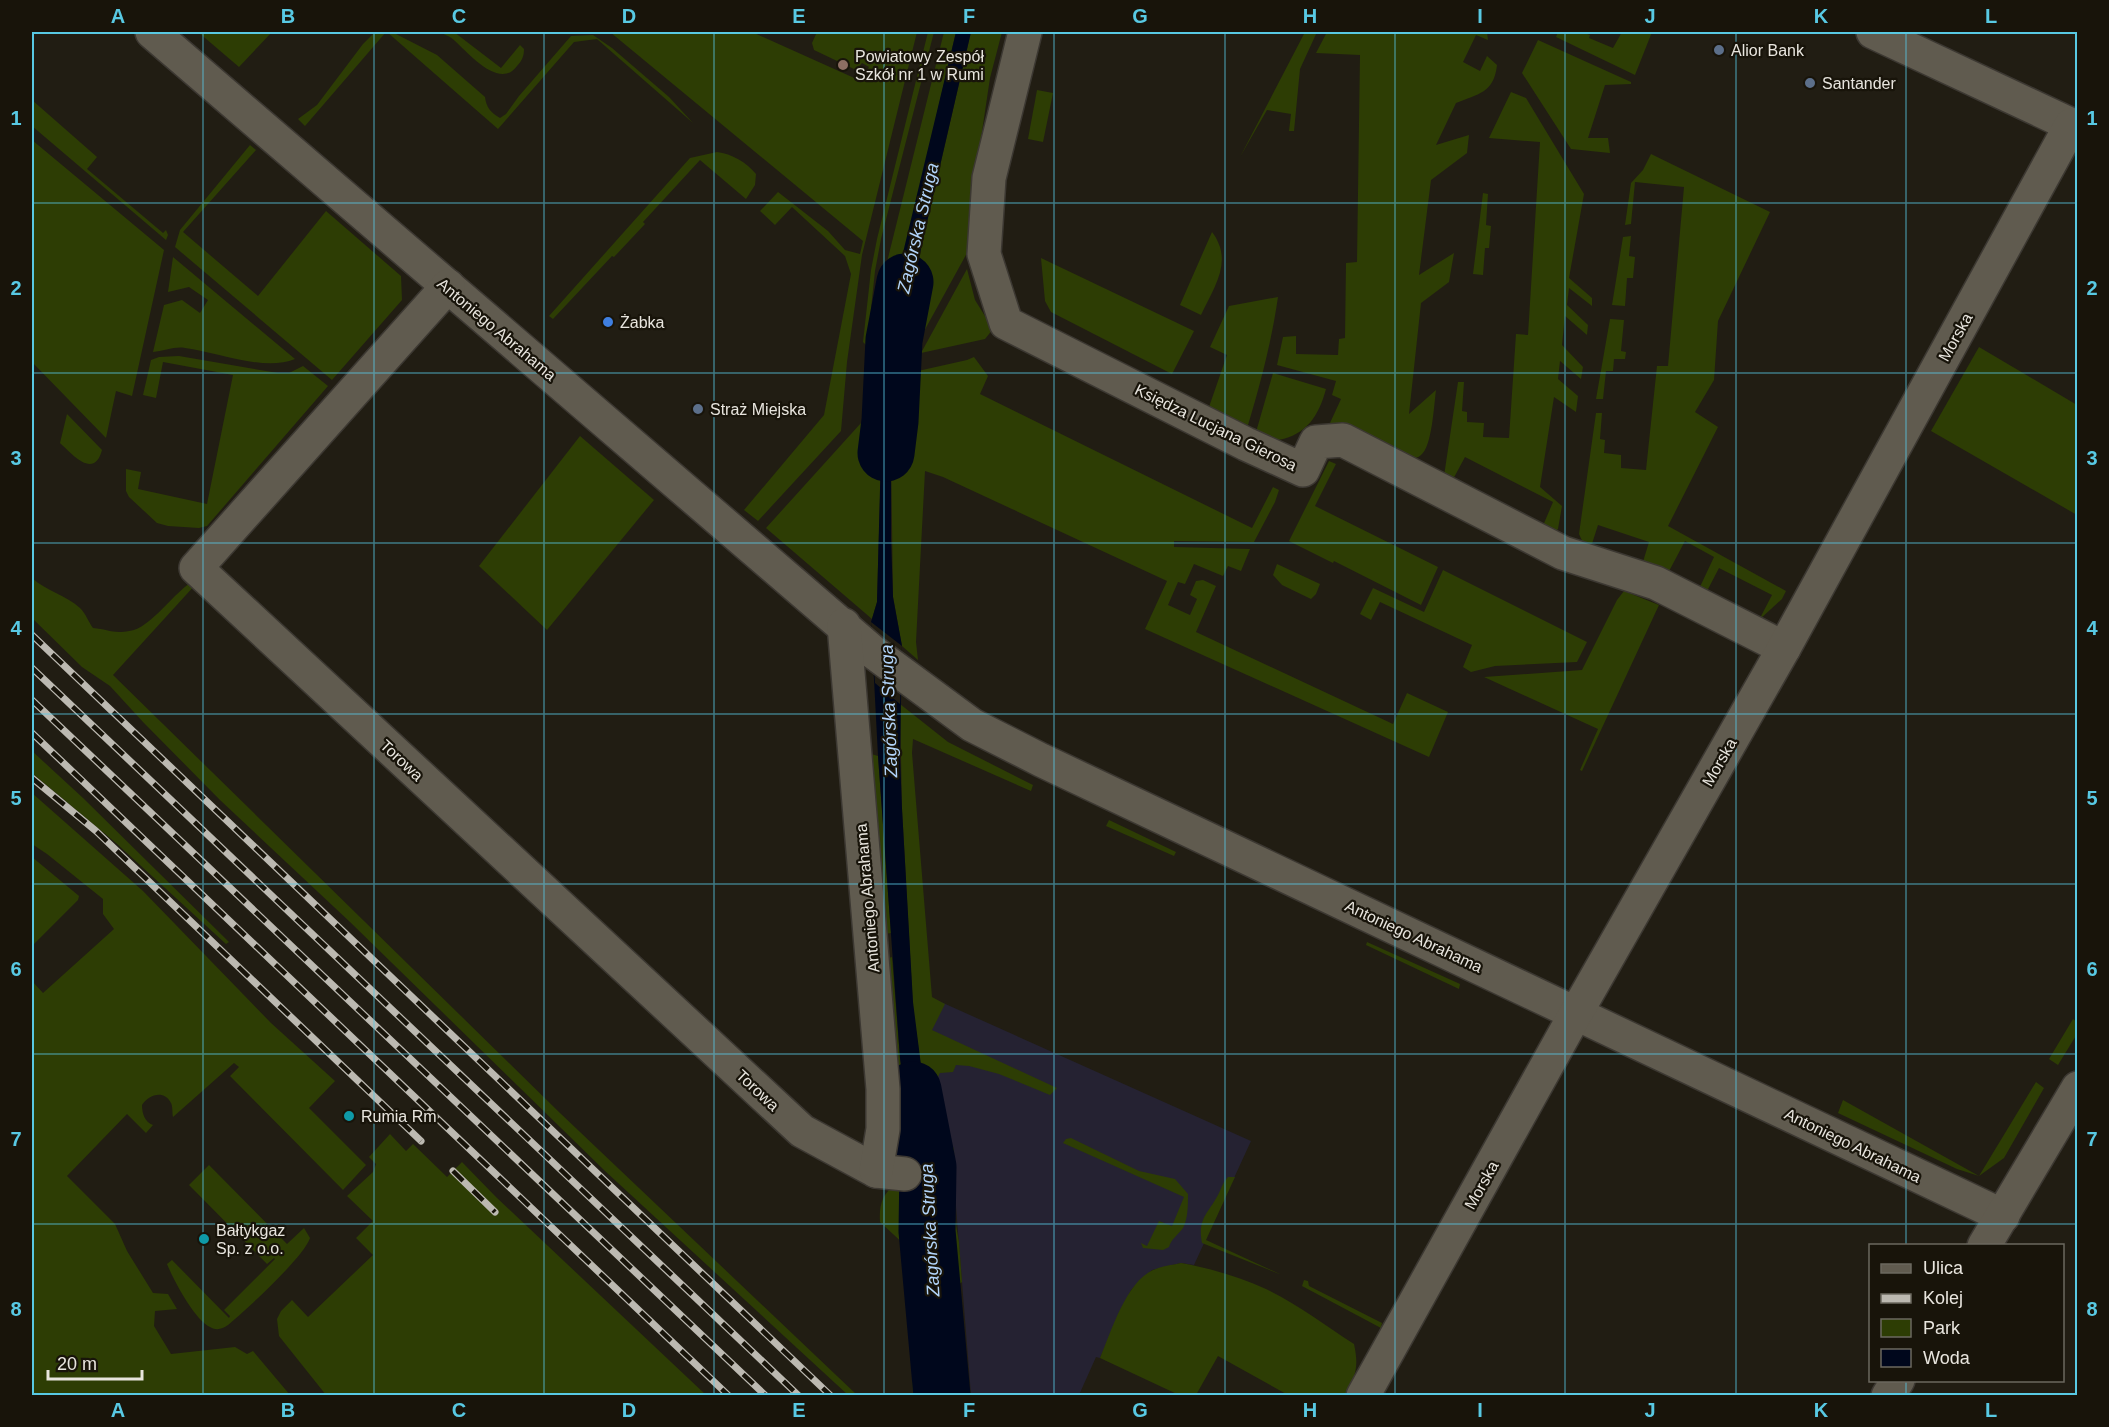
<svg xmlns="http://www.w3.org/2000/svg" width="2109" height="1427" font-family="Arial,sans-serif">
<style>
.industrial{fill:#252232}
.green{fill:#2d3d04}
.water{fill:#00071c}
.pier{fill:#211d13}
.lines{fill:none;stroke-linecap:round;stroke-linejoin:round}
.river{stroke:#00071c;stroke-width:57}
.minor-casing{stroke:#3c3832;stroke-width:36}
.minor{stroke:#605b4f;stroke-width:33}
.rail-casing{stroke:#bcb9b1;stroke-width:7}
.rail{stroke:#18140a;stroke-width:4.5;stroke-dasharray:14;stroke-linecap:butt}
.grid{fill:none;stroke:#58c9e3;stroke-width:1.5;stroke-opacity:0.55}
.service-dot{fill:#5c6f8a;stroke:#18140a;stroke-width:2}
.education-dot{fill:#8d6e63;stroke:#18140a;stroke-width:2}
.shop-dot{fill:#3f7fe0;stroke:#18140a;stroke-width:2}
.culture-dot{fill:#0f9aa8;stroke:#18140a;stroke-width:2}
.labels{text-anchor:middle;stroke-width:4.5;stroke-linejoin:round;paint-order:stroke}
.poi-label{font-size:16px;fill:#e8e5de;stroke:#18140a;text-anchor:start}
.street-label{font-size:16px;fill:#e8e5de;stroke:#18140a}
.water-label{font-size:18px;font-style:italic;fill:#b2d4fa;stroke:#18140a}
.neatline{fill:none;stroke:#58c9e3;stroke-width:2}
.grid-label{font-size:20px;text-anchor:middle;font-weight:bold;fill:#58c9e3}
</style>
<rect width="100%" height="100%" fill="#211d13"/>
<!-- industrial -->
<path class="industrial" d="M932,998L1251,1141L1194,1265L1181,1263L1152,1270L1131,1290L1100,1358L1096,1357L1079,1395H971L955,1194L925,1033Z"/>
<!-- green -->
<g class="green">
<path d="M198,32H272L239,67Z"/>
<path d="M375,32H386L305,126L298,119L317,105L363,44Z"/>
<path d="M387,32L394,33L437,55L485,97C486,107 491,113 500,118L506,114L519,96L571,36L593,35L612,48L669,97L693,123L597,39L574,42L498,129Z"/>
<path d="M438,32H454L501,68L520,45L524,49C524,56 522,61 517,66C500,90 469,54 455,41C450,36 444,34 438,32Z"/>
<path d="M610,32H752L861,81L869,67L862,63L858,68L854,69L814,50L812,43L817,32H917L862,255L847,362L841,431L758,521L744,510L824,415L851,274L845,256L792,207L775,225L760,211L778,192L828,231L845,250L860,254L863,241Z"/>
<path d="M928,32H934L881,239L875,271L867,346L863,342L871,270L877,239Z"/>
<path d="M944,32H956L889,319L884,359L876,356L873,346L888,258Z"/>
<path d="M971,32H1002L990,78L974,185L967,253L911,355L902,359L904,337L921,248Z"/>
<path d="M1305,32H1317L1300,69L1294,131H1289L1291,114L1267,110L1240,157Z"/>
<path d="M1327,32H1487L1488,40L1476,35L1463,62L1480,71L1487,56L1497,65C1494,93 1478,94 1456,103L1436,145L1469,135L1467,153L1431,180L1419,275L1454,253L1449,282L1421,303L1409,414L1436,390C1434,405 1432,447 1421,455C1416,460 1408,458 1402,458L1330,423L1341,399L1332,395L1336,381L1277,365L1283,337L1296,336V354L1338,355L1339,339L1345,338L1346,263L1357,262L1360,55L1316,53Z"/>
<path d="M1558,32H1582L1590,35L1589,38L1613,48L1622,32H1652L1635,75L1556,37Z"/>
<path d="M1538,40L1631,82V84L1605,85L1588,138H1608L1610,153L1571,149L1522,73Z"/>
<path d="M1037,90L1053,93L1043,142L1028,139Z"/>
<path d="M1511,92L1526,98L1584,194L1569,278L1592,298V306L1569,288L1567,305L1588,325L1587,335L1565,316L1562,345L1583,367L1581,379L1560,361L1558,379L1578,396L1576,412L1554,397L1540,487L1562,506L1558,529L1554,533L1542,528L1553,502L1465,457L1451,483L1444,476L1458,382H1464L1462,411L1467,412V422L1484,423L1483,437L1509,438L1516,334L1528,335L1540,142L1489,138Z"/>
<path d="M32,100L97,157L87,169L163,233L166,230L168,235L166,240L32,126Z"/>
<path d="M32,140L164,250L132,396L116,391L106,438L32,362Z"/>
<path d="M250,145L256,150L183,232L258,296L326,211L401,276L402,300L332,380L175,247L180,230Z"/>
<path d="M717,152C732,154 746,162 756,174L755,185L746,199L700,160L643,222L645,224L614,257L612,256L553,319L549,316L690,158Z"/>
<path d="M1651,154L1770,212L1718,321L1714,380L1695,412L1718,427L1668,526L1786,591L1782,599L1759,620L1772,595L1719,568L1706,593L1698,591L1714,557L1685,541L1667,575L1642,565L1649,542L1598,525L1591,547L1584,545L1579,534L1596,413H1602L1600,439L1605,440L1604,453L1621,455V468L1646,470L1657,366H1668L1684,187L1635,182L1631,224L1625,225L1631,183L1643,170Z"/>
<path d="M1483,193L1488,194L1486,225L1491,226L1489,248H1485L1483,275L1473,274Z"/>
<path d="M1212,232C1234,261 1214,287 1201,315L1180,305Z"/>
<path d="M1631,236L1629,256L1635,257L1633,278H1627L1625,306L1612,305L1623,237Z"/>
<path d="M173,257L295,359C264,372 218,352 185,348C176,346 163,351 153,352L164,305L182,300L200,313L208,300L189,287L168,292Z"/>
<path d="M1041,258L1194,331L1172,374L1051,312L1045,301Z"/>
<path d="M967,269L975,300L993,329L985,339L921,353Z"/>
<path d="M1278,297C1271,345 1259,389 1245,435L1209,407L1227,355L1210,347L1229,306Z"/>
<path d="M1610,319L1624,320L1621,351L1626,352L1625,359H1614L1613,371H1606L1603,399H1596Z"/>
<path d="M1979,347L2077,405V515L1931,431Z"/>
<path d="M179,356L278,373H289L303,366L328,386L207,526L199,528L168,526L157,523L129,497L126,491V469L141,472L138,489L207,504L233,375L163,362L156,398L143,395L151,360L159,357Z"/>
<path d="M974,357L988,376L980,394L1252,528L1273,487L1279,490L1275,502L1254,542L1174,541V547L1250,549L1241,571L1228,566L1223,576L1194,564L1185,584L1178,582L1168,605L1190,615L1197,599L1190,595L1196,581L1203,580L1216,586L1196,632L1393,724L1407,693L1448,712L1429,757L1145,629L1167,581L943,477L925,471L916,642L918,660L902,646L893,597L891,452L899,417L900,375L967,360Z"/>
<path d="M1273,373L1326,389C1319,415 1307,435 1278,440C1271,442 1262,440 1254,439Z"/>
<path d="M883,396L877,602L872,619L766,528L880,402Z"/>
<path d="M67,414L102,450C94,480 72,454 60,443Z"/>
<path d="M580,436L654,500L547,630L479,566Z"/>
<path d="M1329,461L1336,464L1315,506L1438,567L1421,605L1334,561L1333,563L1289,541Z"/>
<path d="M1277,564L1320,584L1316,594L1311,599L1282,585L1273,575Z"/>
<path d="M1443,570L1587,642L1577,662L1495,666L1471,672L1463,667L1472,645L1380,602L1371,620L1360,614L1373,588L1424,612Z"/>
<path d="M32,578C46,591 66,595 80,608C86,614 88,621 93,628C107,629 113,634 129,631C151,629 175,590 195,580L196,584L113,675L560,1113L857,1395H848L605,1171L350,922L220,800L143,722L110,686L82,667L32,618Z"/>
<path d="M1624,591L1659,605L1582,771L1580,770L1598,729L1484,677L1582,670L1617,600Z"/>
<path d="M900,704L948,742L1033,785L1031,791L913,739L912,753L932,997L945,1004L932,1030L1057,1088L1050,1095L999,1074L969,1066L956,1065L953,1072L940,1073C933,1082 938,1122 944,1132C950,1145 957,1144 953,1162H942L937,1160L924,1089L913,1008L902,809Z"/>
<path d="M32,751L83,798L229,942L226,944L116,843L32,773Z"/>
<path d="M865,752L878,756L891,933L885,934Z"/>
<path d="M32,793L143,891L271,1023L335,1081L309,1108L366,1165L343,1190L230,1076L239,1067L234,1063L173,1117C172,1113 173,1107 171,1103C164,1089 148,1095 142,1105C142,1114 145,1122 153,1125L146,1133L127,1114L67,1176L115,1224L127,1251L153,1293L168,1294L177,1309L155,1311L154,1326L171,1354L235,1347L247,1354L253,1351L290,1395H32V981L43,993L114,929L103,914V899L47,854L32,844Z"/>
<path d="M1109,820L1176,852L1174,856L1106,826Z"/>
<path d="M32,857L79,896L78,900L32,946Z"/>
<path d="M1367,942L1460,984L1459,989L1366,945Z"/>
<path d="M892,957L900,1058L907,1113L918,1167H909L895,1156L885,959Z"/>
<path d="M2073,1019L2077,1022V1034L2058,1065L2049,1059Z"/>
<path d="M2036,1082L2044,1088L2004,1158L1979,1176L1957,1169L1838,1113L1843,1100L1979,1176Z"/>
<path d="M390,1134L406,1151L413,1144L447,1177L462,1162L496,1197L706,1395H326L279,1336L277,1319L281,1311L292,1300L308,1317L373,1255L356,1238L373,1221L347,1196L373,1172L376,1164L369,1157Z"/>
<path d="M1071,1138L1139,1171L1175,1179L1188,1194C1188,1205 1188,1219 1183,1228C1178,1235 1171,1239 1169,1247L1163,1250L1143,1248L1141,1243L1147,1246L1159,1221L1172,1226L1184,1197L1063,1143L1066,1139Z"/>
<path d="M209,1165L287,1244L304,1228L310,1238C303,1258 246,1310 228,1325C222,1329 217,1331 210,1327C194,1319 174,1281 167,1264L172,1260L229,1318L230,1316L224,1310L275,1259L274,1258L267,1264L189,1185Z"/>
<path d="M1228,1177H1235L1206,1240L1282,1275L1202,1243C1197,1218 1209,1213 1219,1193C1222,1187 1223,1182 1228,1177Z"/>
<path d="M896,1184L918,1186V1204L933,1395H913L907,1247L880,1222C879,1205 882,1194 896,1184Z"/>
<path d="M938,1195L951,1205L954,1214L959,1242L962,1282L953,1289L947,1291L938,1289C936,1258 931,1226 938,1195Z"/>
<path d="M1181,1263C1209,1268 1240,1277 1266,1289C1297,1304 1325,1325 1354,1344C1359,1367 1356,1376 1344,1396L1288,1395L1218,1356L1196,1395H1179L1100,1358C1111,1332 1126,1282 1153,1270C1162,1266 1172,1265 1181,1263Z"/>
<path d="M1304,1280L1308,1281L1309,1286L1382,1323L1381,1328L1302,1286Z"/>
<path d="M942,1336L951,1338L960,1348L965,1371L963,1379L949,1391Z"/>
</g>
<!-- water -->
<g class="water">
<path d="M956,32H971L921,248L904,337L902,359H884L895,286Z"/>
<path d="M900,375L899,417L891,452V539L893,597L902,646L900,758L902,809L913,1002L924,1089L938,1167H918L907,1113L900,1058L878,756L871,622L877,602L883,376Z"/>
<path d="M918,1182H938C938,1198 934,1213 934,1229C935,1285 944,1340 949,1395H933L918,1204Z"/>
</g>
<!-- pier -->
<path class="pier" d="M871,622L902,646L900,704L875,683Z"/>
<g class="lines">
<!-- river -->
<g class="river">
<path d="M886,453L890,421L894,340L905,282"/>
<path d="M913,1090L928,1167L927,1231L942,1396"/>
</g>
<defs>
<g id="minor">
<path d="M152,32L873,652L972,725L1041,760L2003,1216"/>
<path d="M1025,32L989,178L984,254L1006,323L1246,444L1303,470L1316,442L1343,440L1563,553L1656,583L1784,648"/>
<path d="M1873,32L2078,128"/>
<path d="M448,286L196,568L802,1131L876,1171L905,1174"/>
<path d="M844,625L883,1089V1129L876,1171"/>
<path d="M1984,1246L2078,1088"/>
<path d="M1363,1396L1576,1013L1784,648L2071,125"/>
<path d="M1888,1396L1898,1380"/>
</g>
</defs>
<!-- minor casing -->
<use href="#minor" class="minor-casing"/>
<!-- minor -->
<use href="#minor" class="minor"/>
<defs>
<g id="rail">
<path d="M32,635L831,1396"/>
<path d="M32,668L799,1396"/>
<path d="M32,700L766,1396"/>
<path d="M32,733L729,1396"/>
<path d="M32,778L96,831L421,1141"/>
<path d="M453,1171L495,1212"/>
</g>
</defs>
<!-- rail casing -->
<use href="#rail" class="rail-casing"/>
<!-- rail -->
<use href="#rail" class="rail"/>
</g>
<!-- grid -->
<path class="grid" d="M203,32V1396M374,32V1396M544,32V1396M714,32V1396M884,32V1396M1054,32V1396M1225,32V1396M1395,32V1396M1565,32V1396M1736,32V1396M1906,32V1246M32,203H2078M32,373H2078M32,543H2078M32,714H2078M32,884H2078M32,1054H2078M32,1224H2078M1906,1380V1396"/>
<!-- markers -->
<g class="service-dot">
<circle cx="1719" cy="50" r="6"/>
<circle cx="1810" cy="83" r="6"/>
<circle cx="698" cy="409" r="6"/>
</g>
<circle class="education-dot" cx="843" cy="65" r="6"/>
<circle class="shop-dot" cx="608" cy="322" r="6"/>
<g class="culture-dot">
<circle cx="349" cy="1116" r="6"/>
<circle cx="204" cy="1239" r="6"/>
</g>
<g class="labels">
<!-- poi labels -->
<g class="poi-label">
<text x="1731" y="56">Alior Bank</text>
<text x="855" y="62">Powiatowy Zespół<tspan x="855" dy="18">Szkół nr 1 w Rumi</tspan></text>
<text x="1822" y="89">Santander</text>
<text x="620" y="328">Żabka</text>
<text x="710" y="415">Straż Miejska</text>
<text x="361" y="1122">Rumia Rm</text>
<text x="216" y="1236">Bałtykgaz<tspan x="216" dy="18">Sp. z o.o.</tspan></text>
</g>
<!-- street labels -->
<g class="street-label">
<text transform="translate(497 329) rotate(40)" y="6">Antoniego Abrahama</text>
<text transform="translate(1955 337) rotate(-61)" y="6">Morska</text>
<text transform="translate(1216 427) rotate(26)" y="6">Księdza Lucjana Gierosa</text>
<text transform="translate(402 760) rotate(43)" y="6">Torowa</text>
<text transform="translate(1719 762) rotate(-60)" y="6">Morska</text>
<text transform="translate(867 898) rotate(-95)" y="6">Antoniego Abrahama</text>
<text transform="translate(1414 936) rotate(25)" y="6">Antoniego Abrahama</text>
<text transform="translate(758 1090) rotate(43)" y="6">Torowa</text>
<text transform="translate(1853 1145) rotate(26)" y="6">Antoniego Abrahama</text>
<text transform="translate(1481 1185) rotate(-61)" y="6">Morska</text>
</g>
<!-- water labels -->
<g class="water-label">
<text transform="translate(918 228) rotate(-77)" y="6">Zagórska Struga</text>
<text transform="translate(889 711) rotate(-92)" y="6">Zagórska Struga</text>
<text transform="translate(930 1230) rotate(-93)" y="6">Zagórska Struga</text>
</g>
</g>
<!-- border -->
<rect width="2109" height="1427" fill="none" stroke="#18140a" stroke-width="66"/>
<!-- legend -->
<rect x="1869" y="1244" width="195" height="138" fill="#18140a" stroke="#6b685f" stroke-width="1.5"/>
<rect x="1881" y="1264" width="30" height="9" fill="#605b4f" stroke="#6b685f" stroke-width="1.5"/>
<text x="1923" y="1274" font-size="18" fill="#e8e5de">Ulica</text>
<rect x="1881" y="1294" width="30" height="9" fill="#bcb9b1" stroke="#6b685f" stroke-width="1.5"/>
<text x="1923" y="1304" font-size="18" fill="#e8e5de">Kolej</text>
<rect x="1881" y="1319" width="30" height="18" fill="#2d3d04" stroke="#6b685f" stroke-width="1.5"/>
<text x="1923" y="1334" font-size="18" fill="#e8e5de">Park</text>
<rect x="1881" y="1349" width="30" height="18" fill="#00071c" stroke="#6b685f" stroke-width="1.5"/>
<text x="1923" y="1364" font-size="18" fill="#e8e5de">Woda</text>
<!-- scale -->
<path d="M48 1370v9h94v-9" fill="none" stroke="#e8e5de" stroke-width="3"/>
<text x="57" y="1370" font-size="18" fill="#e8e5de" stroke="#18140a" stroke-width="4.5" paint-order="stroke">20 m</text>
<rect x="33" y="33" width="2043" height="1361" class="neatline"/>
<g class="grid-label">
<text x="118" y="23">A</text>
<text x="288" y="23">B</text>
<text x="459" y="23">C</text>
<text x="629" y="23">D</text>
<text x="799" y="23">E</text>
<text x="969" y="23">F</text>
<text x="1140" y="23">G</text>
<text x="1310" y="23">H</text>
<text x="1480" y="23">I</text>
<text x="1650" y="23">J</text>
<text x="1821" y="23">K</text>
<text x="1991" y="23">L</text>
<text x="16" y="125">1</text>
<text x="2092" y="125">1</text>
<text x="16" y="295">2</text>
<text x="2092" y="295">2</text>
<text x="16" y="465">3</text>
<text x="2092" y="465">3</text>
<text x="16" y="635">4</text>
<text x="2092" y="635">4</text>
<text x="16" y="805">5</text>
<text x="2092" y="805">5</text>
<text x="16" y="976">6</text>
<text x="2092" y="976">6</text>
<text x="16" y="1146">7</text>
<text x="2092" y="1146">7</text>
<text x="16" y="1316">8</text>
<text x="2092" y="1316">8</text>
<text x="118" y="1417">A</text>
<text x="288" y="1417">B</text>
<text x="459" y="1417">C</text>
<text x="629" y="1417">D</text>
<text x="799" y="1417">E</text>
<text x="969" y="1417">F</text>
<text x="1140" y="1417">G</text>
<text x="1310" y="1417">H</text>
<text x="1480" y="1417">I</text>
<text x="1650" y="1417">J</text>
<text x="1821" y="1417">K</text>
<text x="1991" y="1417">L</text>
</g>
</svg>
